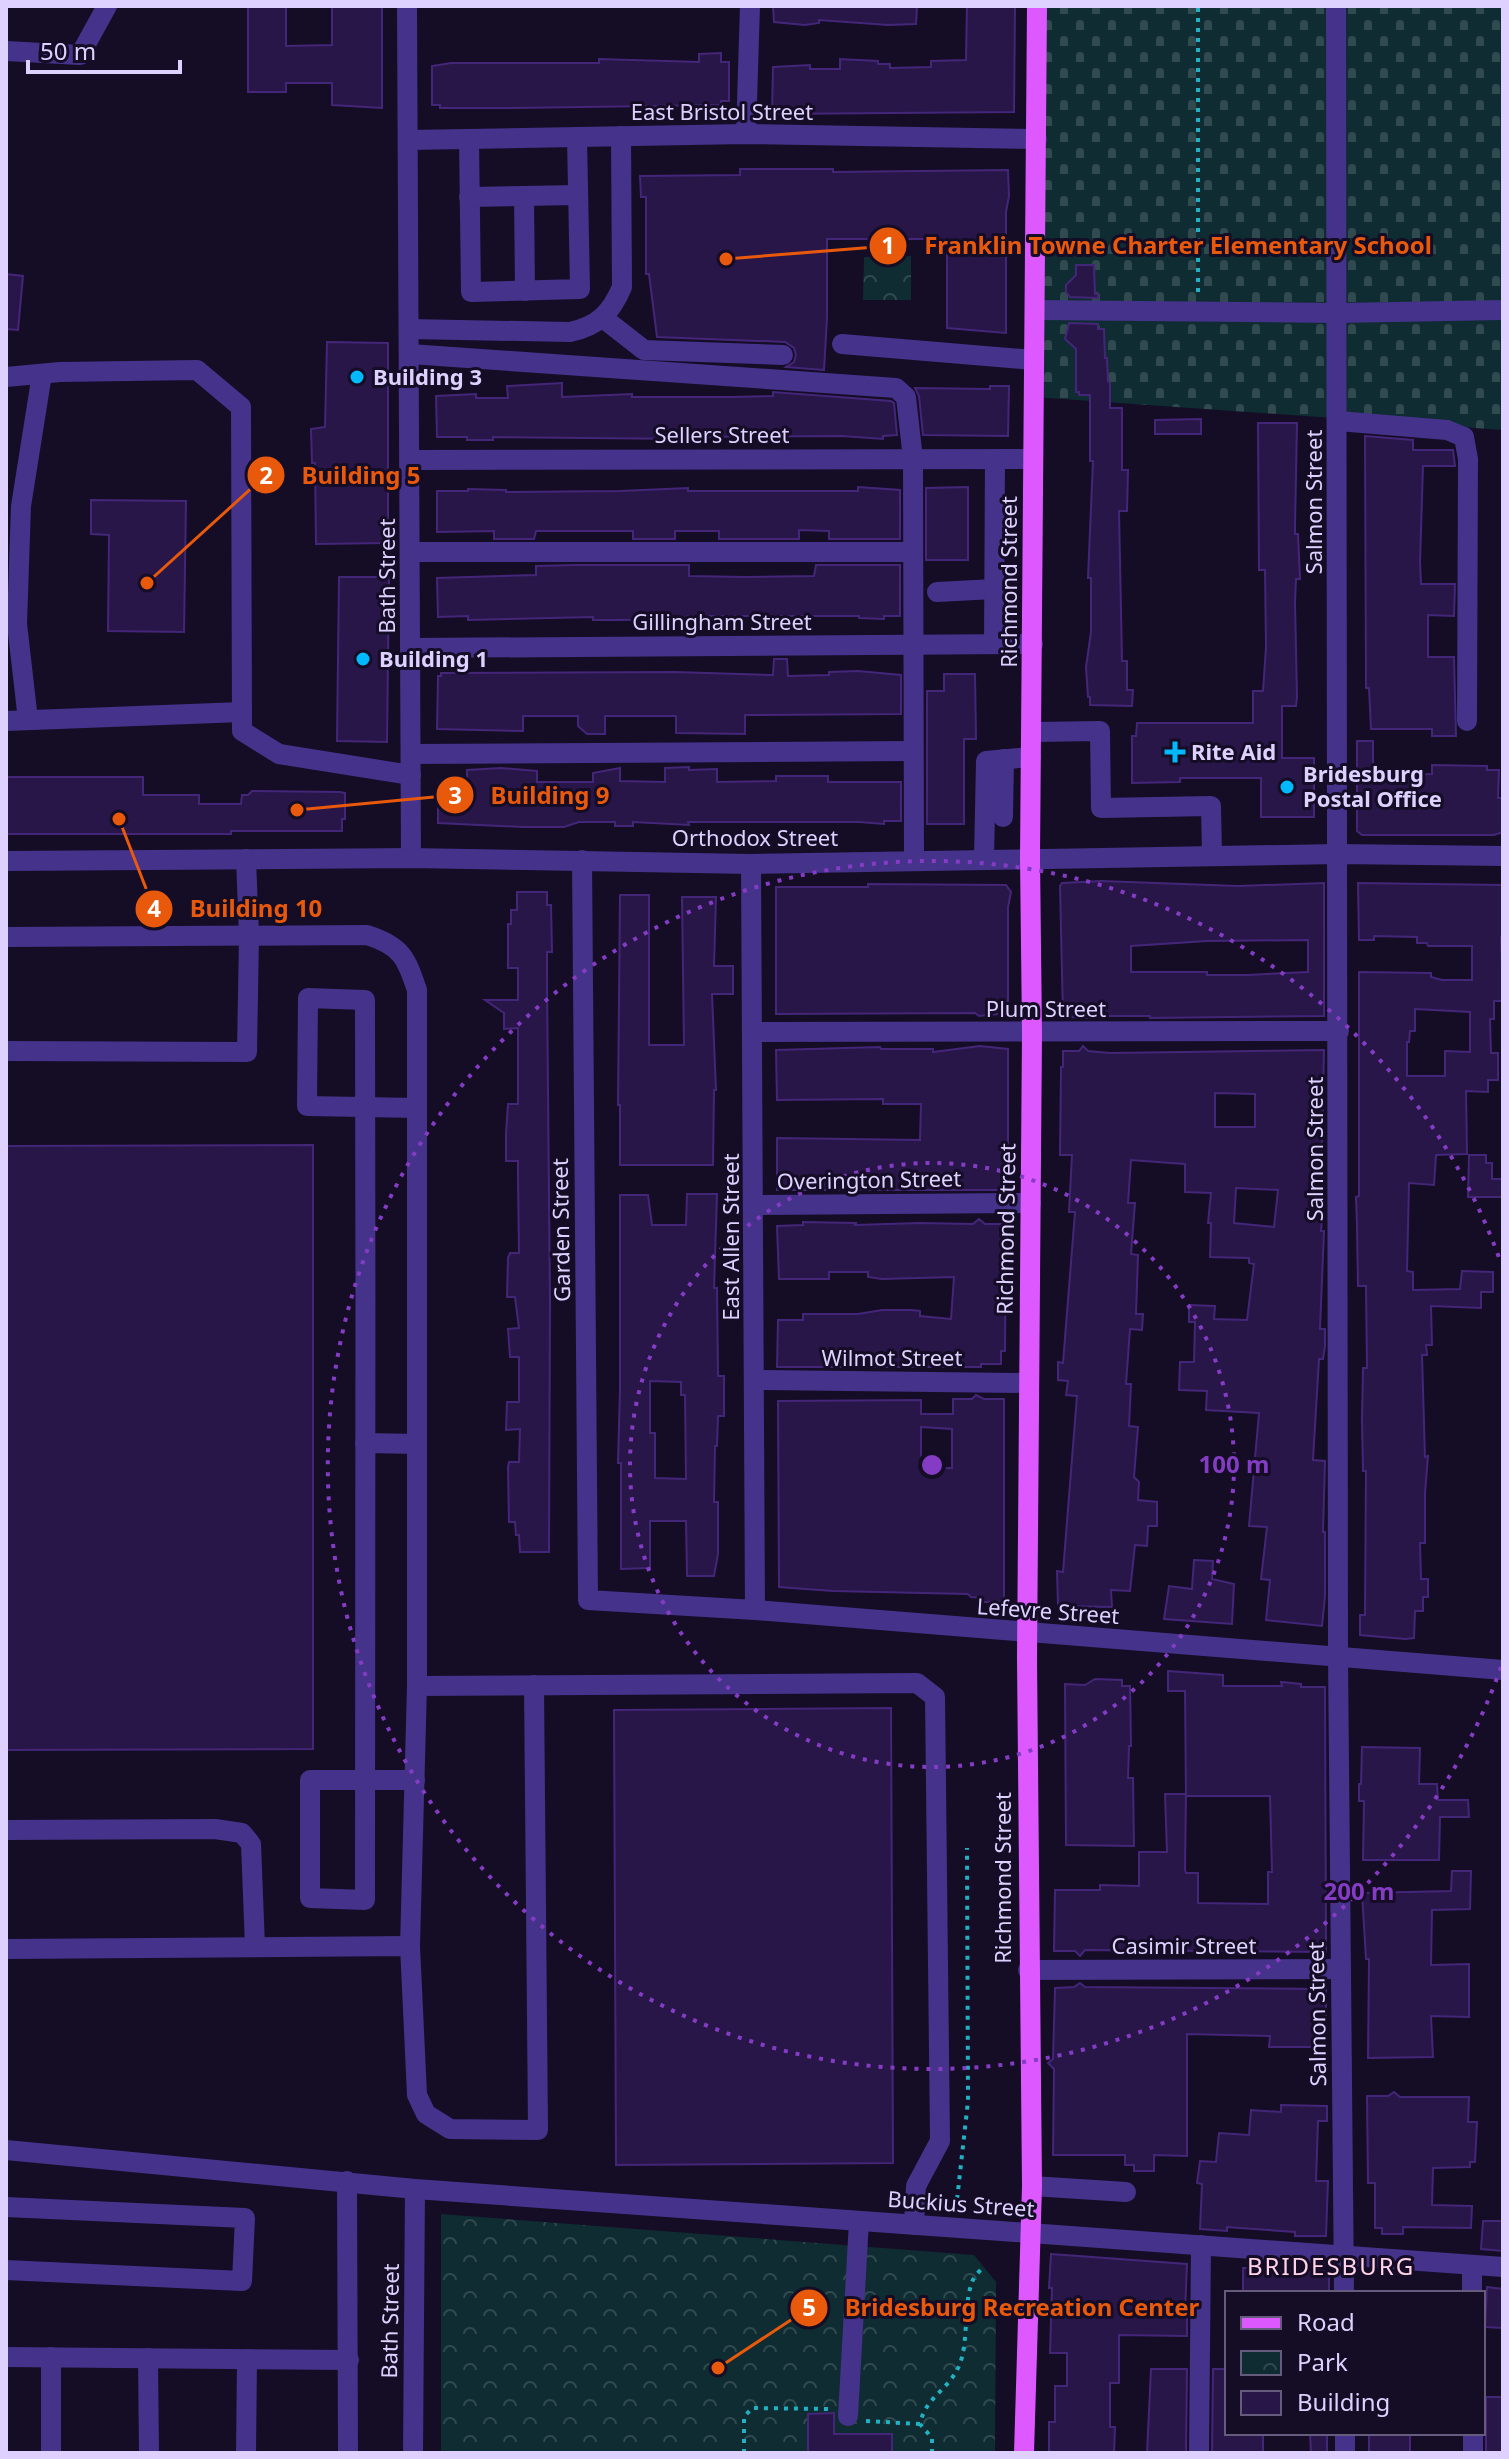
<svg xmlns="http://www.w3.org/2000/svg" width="1509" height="2459" font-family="'Noto Sans',sans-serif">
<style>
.cemetery{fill:url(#cemetery-stones)}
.park{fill:url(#park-crowns)}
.building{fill:#291649;stroke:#442678;stroke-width:2;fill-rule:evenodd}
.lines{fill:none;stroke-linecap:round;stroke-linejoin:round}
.path{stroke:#21b1c3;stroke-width:4;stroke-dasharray:4 6;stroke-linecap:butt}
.minor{stroke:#45328a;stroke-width:20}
.major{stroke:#dd58ff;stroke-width:20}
.ring{fill:none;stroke:#853cc5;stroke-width:4;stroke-dasharray:4 8}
.poi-dot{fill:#00b8fc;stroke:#150c26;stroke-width:3}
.labels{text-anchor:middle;stroke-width:6;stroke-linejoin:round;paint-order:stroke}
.street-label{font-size:22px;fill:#ded1ff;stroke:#150c26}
.poi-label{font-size:22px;font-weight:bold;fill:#ded1ff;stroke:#150c26;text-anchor:start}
.neighbourhood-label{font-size:24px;letter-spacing:2px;fill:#ffd3e8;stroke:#150c26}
.centre{fill:#853cc5;stroke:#150c26;stroke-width:4}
.ring-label{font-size:24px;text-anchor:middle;font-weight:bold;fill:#853cc5;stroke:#150c26;stroke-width:6;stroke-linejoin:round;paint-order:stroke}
.leader{fill:none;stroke:#e8590c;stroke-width:3}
.callout-dot{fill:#e8590c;stroke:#150c26;stroke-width:3}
.mark-label{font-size:24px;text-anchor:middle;font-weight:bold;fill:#fff}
.callout-label{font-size:24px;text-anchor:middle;font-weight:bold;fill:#e8590c;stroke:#150c26;stroke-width:6;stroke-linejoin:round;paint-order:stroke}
</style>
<defs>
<pattern id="cemetery-stones" width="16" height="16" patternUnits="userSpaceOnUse" patternTransform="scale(2)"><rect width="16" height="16" fill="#0e2c31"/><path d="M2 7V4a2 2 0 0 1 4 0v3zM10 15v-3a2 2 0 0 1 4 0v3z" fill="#314a50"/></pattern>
<pattern id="park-crowns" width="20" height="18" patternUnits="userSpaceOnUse" patternTransform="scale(2)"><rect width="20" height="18" fill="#0e2c31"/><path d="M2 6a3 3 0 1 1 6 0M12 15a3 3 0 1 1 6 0" fill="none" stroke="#314a50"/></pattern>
</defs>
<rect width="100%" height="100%" fill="#150c26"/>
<!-- cemetery -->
<path class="cemetery" d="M1037,6H1503V430L1034,397Z"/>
<!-- park -->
<g class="park">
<path d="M911,256V300H863L864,257Z"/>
<path d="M441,2214L974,2255L996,2282L995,2453H441Z"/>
</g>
<!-- building -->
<g class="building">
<path d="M248,6H286V46L332,45V6H382V108L332,105V83H286V92H248Z"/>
<path d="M773,6H917L916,24L888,25L819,20V23L805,25L774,22Z"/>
<path d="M967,6H1015L1014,112L772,114L773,67L810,65V69H840V59L878,61V64H890V68L931,67V61L966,60Z"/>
<path d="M721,53V62H729V101H721V105L514,108H440V105H432V66L451,63H599V59L699,62V54Z"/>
<path d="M740,169H833V172L1008,170L1009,196L1006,212V333L947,328V239H827V318L824,370L786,367L794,362L796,355L794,348L785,342L657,337L649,274H646V197H641L640,176L740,175Z"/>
<path d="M1076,265H1094L1095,294H1098V298L1070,297L1066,292V285L1076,275Z"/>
<path d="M6,274L23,276L18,330L6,329Z"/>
<path d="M1069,323L1098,324V329H1104L1105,358H1107L1108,381L1110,383V408H1122V470H1128L1127,511H1119L1122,661H1127V690H1133L1132,706L1090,705V697H1088L1086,667L1091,632V578H1088L1093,461H1090V395H1079V392H1076V349L1065,339Z"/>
<path d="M327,342L388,343V543L316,544L315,463H312L311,429L325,427Z"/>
<path d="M562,383V397L632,394V397H732L773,396V392L891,401L894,403L897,435L883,436V439L842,436L687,437V439L493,437V440H467V437H437L436,396L476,394V398H508L507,386Z"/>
<path d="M990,386H1009L1008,436L923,435L919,396L915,388L990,389Z"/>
<path d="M1201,419V434H1155V420Z"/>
<path d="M1258,423H1297L1295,527V534H1298L1300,579H1296L1295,602L1297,697L1296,706H1282V758H1314V817H1261V778H1180V782L1132,783V736H1136L1137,723H1253V691H1263L1266,647L1265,570H1259Z"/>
<path d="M1365,436L1413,440V450H1453L1455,466H1423L1420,562L1421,584H1455L1454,616L1428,615V657H1454L1456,736H1432V729H1371L1369,688H1366Z"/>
<path d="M858,487L900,490V539H829V531L799,530V539H719V531H675V539H633V531H536L534,539H494V531L437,532V491H468V489L506,490V492L620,491L688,488V491H858Z"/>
<path d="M968,487V560H926V488Z"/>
<path d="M91,500L186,501L184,632L108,631L109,535L91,534Z"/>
<path d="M578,565H689V576L745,577L814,576L816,565H900V616H884V619L859,618V616H688V619L619,620H593V617L468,620V616L438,617L437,578L536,575V566Z"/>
<path d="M339,577H389L387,742L337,741Z"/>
<path d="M774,659H787L788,676L829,675V672L858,671L901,675V714L745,715V734L676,733V716H605V734H587L578,726V716H523V731L437,729L438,676H441V673L675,672L773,675Z"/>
<path d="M944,674H975L976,739H964V824H927V691H944Z"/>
<path d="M1357,741H1373V775L1432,774V765L1487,766V770H1499L1498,798H1503V832L1494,835H1362L1357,831Z"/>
<path d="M689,767V770L717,769V782L776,781V776H828V782H901V821H884V824L859,822H688L689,825L633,822V826H615V822H579L564,827H523L438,823V783L467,781V770L501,768L537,771V782H593V773L620,768V781L665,782V768Z"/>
<path d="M6,777H143V795H199V804H241L242,795H248L252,791L340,792L345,793V819H342V831H231V834H6Z"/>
<path d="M1101,881L1238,886L1324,883V1016L1150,1018V1016H1089V1018H1080L1063,1016L1060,886L1062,883ZM1308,940V972L1247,975H1207V972H1131V946L1207,941Z"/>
<path d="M1358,883L1503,885V937H1501L1503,1001H1494V1019H1490L1491,1053H1498V1080H1488V1092L1466,1091L1467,1154L1436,1155L1434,1185L1409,1183L1407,1271L1413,1272V1290L1460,1289L1462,1271L1493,1272V1292H1481V1308L1431,1306L1432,1345H1426L1427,1355H1422L1425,1457L1428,1456L1425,1493V1543H1420L1421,1579H1428V1597H1423V1611H1415L1414,1638L1405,1639L1360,1635V1615H1365L1366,1471H1363L1362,1420L1363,1368H1367L1366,1286H1358L1357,1226L1356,1197L1359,1196V972L1431,973V977L1442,980H1472V946H1428L1427,943H1417V937L1374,936V940H1359ZM1415,1009L1470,1012V1052L1445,1051V1076H1407V1042H1409L1410,1031H1415Z"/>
<path d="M868,884L1006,885L1011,892L1008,907V1013L979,1016L975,1013L776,1014V887H868Z"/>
<path d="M517,892H547V905H551L552,952H547V983L550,1301L549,1552H520L519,1535H516L515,1522H509L508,1467L509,1462H519L520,1429L506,1430L507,1402H519V1357H510L508,1329L519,1328L515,1297H507L508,1258L510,1253H519L518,1177V1161H506V1134L508,1104H518V1028L504,1029V1013L485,1000H518V968H508V924H511V910H517Z"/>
<path d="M620,895H649V1045H684L682,897H716L714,966H733V994H712L716,1090H714L713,1165H620V1105H618Z"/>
<path d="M980,1046L1008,1049V1176H1004V1190H777V1138L920,1140L921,1104H883V1099L777,1100L776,1050L880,1047L881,1049H933V1052Z"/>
<path d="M1083,1046L1088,1051L1110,1053L1324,1050L1322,1141L1316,1206L1323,1207L1321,1231H1324L1320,1329H1325V1346L1323,1359H1319L1313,1460L1325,1461L1323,1532H1325V1596L1322,1626L1266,1620L1270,1580L1261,1579L1267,1527L1249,1526L1259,1413L1206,1410L1207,1391L1179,1390L1180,1362H1194L1195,1322H1189V1305L1215,1306L1214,1319L1247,1320L1254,1264L1249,1263V1258L1210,1257L1211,1223H1208L1211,1193L1185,1192V1164L1171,1163L1131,1160L1128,1203H1135L1131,1254L1138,1255L1136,1314H1143L1142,1330L1130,1329L1126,1384H1131L1129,1426L1138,1427L1134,1477L1139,1482L1138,1500L1157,1502V1526H1148L1147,1546L1135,1545L1130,1591L1111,1590L1112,1607L1058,1606L1057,1571L1063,1572L1077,1396L1066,1395L1068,1381L1058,1380V1362L1063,1363L1075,1212H1069L1072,1155H1060L1061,1067H1063V1051H1079ZM1215,1093L1255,1094V1127H1215ZM1236,1188L1278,1190L1274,1227L1234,1223Z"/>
<path d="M313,1145V1749L6,1750V1146Z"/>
<path d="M1469,1155H1486V1163H1492V1179H1503V1197H1468Z"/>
<path d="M687,1194H717L714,1288H717L718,1376H724V1416H718L717,1446H715L714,1502H718V1554L714,1576H687L686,1521H650V1568L621,1569V1463H618L620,1389V1195H648L652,1225H686ZM650,1381L681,1382V1395H685L686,1479L655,1478V1433H650Z"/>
<path d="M979,1219L985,1224H1006L1005,1351H1001V1364H981V1367H777L778,1320H803V1314H858L882,1310H911L920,1311V1316L951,1319L954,1277L882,1279L868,1277V1272H829V1279H779L777,1226L803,1225V1222L856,1223L855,1225L920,1223L973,1224Z"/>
<path d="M976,1395L984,1399H1004V1602H982V1598L971,1597L968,1594L833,1591L779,1587L778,1401L921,1400V1414H953V1399H972ZM921,1427L952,1429V1468H921Z"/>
<path d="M1194,1560L1213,1561L1212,1579L1234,1584L1232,1624L1164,1619L1169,1586L1192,1589Z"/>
<path d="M1168,1671L1223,1675V1686H1282L1281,1682L1301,1684V1687H1325L1326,1952L1085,1950L1080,1956L1075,1951H1054L1055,1890H1100V1885L1139,1886V1852H1167L1165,1794H1186L1185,1870L1186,1873H1198V1903L1268,1904V1872H1272L1270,1796H1186L1185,1691H1168Z"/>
<path d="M1095,1679L1122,1680V1686H1130L1131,1746H1129L1128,1778H1133L1134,1846L1066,1845L1065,1684L1085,1685Z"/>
<path d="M891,1708L893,2163L616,2165L614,1710Z"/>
<path d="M1362,1747L1420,1748L1419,1784H1437L1438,1800H1468L1469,1817H1440L1439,1860H1363L1364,1801H1359V1784H1361Z"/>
<path d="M1452,1871H1471L1470,1909L1432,1910L1431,1965L1469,1964V2017L1431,2016L1433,2057L1368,2058L1369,1959H1366L1362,1893L1451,1891Z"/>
<path d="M1080,1983L1085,1987L1326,1989V2047H1269L1270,2036L1187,2034V2156L1154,2155V2171H1134V2165H1125V2155H1053L1054,2069L1048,2063L1053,2059L1055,1988L1074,1987Z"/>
<path d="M1394,2092L1400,2097H1469L1468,2122H1477L1475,2162H1470V2167L1433,2168L1432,2205L1472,2206L1471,2228L1403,2227V2234H1382V2228H1375V2183H1368L1367,2096H1388Z"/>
<path d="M1281,2105L1327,2106V2121H1318L1316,2181H1328L1326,2236H1295V2232L1227,2227V2231L1200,2229L1202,2184L1197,2183L1200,2161L1216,2162L1219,2133L1249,2135L1251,2110L1281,2112Z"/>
<path d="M1483,2221H1503V2251L1481,2249Z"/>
<path d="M1051,2254L1187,2264L1185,2312L1187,2314V2336L1119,2335V2383H1110V2427H1115L1114,2453H1049V2422H1055V2386H1067V2353H1050L1052,2288H1049Z"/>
<path d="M1243,2268H1260V2272L1329,2271V2293H1243Z"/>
<path d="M1487,2287L1503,2289V2328L1485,2327Z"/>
<path d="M1151,2369H1187L1186,2453H1147Z"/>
<path d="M1213,2369H1227V2433H1263V2453H1212Z"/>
<rect x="1486" y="2397" width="17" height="56"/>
<path d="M834,2413V2434H892V2453H808V2414Z"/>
<path d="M1310,2433H1327V2453H1311Z"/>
<rect x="1369" y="2433" width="41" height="20"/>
</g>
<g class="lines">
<!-- path -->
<g class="path">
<path d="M1198,292V6"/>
<path d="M956,2209L968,2101L967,1848"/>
<path d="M866,2421L920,2424"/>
<path d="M744,2453V2417L752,2408L830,2409"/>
<path d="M932,2453V2438L920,2424C926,2394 954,2389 962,2357C968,2333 964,2304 972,2282C974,2276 980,2271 983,2267"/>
</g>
<!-- minor -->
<g class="minor">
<path d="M407,6L411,858"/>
<path d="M1336,6L1338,1657L1344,2293"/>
<path d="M6,51L80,55L107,6"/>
<path d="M746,134L750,6"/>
<path d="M469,139L471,292L580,289L577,137"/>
<path d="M408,140L746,134L1037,139"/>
<path d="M524,196L525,291"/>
<path d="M469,197L578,195"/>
<path d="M1035,310L1338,313L1503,310"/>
<path d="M603,318L644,350L783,355"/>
<path d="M409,329L570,332C598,326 611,313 622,287L621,136"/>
<path d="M842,344L1034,360"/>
<path d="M410,354L896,388L906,397L913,459L914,860"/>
<path d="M6,377L60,372L197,370L241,407L242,731L279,754L411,775"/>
<path d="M1338,421L1447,430L1464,437L1468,459L1467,721"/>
<path d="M411,460L1033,459"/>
<path d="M411,552H913"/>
<path d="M937,592L994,589"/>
<path d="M994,644L995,459"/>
<path d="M411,648L1033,644"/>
<path d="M28,720L17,624L21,506L42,374"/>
<path d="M6,721L242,712"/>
<path d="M1032,732L1100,731L1101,808L1211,806L1212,855"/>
<path d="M411,754L913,751"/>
<path d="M1003,817L1004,759"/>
<path d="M984,859L986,761L1031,757"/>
<path d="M582,860L588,1600L755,1610L1503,1670"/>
<path d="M6,861L411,858L751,864L1338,854L1503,856"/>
<path d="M751,864L755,1610"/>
<path d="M6,937L367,935C402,946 406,958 417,990V1686L410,1946"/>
<path d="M754,1032L1339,1031"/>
<path d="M6,1051L247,1052L249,936L246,859"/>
<path d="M755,1205L1031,1203"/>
<path d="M755,1380L1028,1383"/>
<path d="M365,1443L417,1444"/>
<path d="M417,1686L917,1683L935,1697L940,2141L916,2186L914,2225"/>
<path d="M415,1780H310V1898L365,1900C365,1600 366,1300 365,1000L308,998L307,1106L417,1108"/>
<path d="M6,1830L215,1829L242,1833L251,1844L255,1947"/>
<path d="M6,1949L410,1946L417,2095L426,2114L450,2129L538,2130L534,1685"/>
<path d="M1028,1970L1341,1969"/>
<path d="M6,2150L415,2189L1503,2267"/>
<path d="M347,2181L348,2453"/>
<path d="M1032,2186L1126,2192"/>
<path d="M6,2207L245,2218L242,2281L6,2270"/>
<path d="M1472,2265V2293"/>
<path d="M6,2357L349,2360"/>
<path d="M51,2357V2453"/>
<path d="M148,2358L149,2453"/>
<path d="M848,2416L859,2221"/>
<path d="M1345,2433V2453"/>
<path d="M1473,2433V2453"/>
<path d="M246,2453L247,2359"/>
<path d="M413,2453L415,2189"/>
<path d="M1199,2453L1201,2245"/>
</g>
<!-- major -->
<path class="major" d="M1024,2453L1032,2186L1027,1658L1032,1033L1030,858L1037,6"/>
</g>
<!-- distance rings -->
<g class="ring">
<circle cx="932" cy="1465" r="302"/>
<path d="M1501 1667A604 604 0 1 1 1501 1263"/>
</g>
<!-- markers -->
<g class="poi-dot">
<circle cx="357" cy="377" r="8"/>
<circle cx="363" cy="659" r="8"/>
<path d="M1171 740h8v8h8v8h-8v8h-8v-8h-8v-8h8z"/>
<circle cx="1287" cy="787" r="8"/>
</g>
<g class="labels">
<!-- street labels -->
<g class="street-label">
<text x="722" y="120">East Bristol Street</text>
<text x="722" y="443">Sellers Street</text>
<text transform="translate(1314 502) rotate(-90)" y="8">Salmon Street</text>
<text transform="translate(387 576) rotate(-90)" y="8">Bath Street</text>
<text transform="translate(1009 582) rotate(-90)" y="8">Richmond Street</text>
<text x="722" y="630">Gillingham Street</text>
<text x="755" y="846">Orthodox Street</text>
<text x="1046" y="1017">Plum Street</text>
<text transform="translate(1315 1149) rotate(-90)" y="8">Salmon Street</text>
<text transform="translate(869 1180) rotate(-1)" y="8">Overington Street</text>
<text transform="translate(1006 1229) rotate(-89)" y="8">Richmond Street</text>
<text transform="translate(561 1230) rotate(-91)" y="8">Garden Street</text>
<text transform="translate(731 1237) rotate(-90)" y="8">East Allen Street</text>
<text x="892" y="1366">Wilmot Street</text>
<text transform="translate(1048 1611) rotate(4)" y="8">Lefevre Street</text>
<text transform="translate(1003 1878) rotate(-90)" y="8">Richmond Street</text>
<text x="1184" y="1954">Casimir Street</text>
<text transform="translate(1317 2014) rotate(-91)" y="8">Salmon Street</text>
<text transform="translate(961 2204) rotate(4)" y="8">Buckius Street</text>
<text transform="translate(390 2321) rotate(-89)" y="8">Bath Street</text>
</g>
<!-- poi labels -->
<g class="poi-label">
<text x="373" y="385">Building 3</text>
<text x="379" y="667">Building 1</text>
<text x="1191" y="760">Rite Aid</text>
<text x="1303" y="782">Bridesburg<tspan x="1303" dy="25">Postal Office</tspan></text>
</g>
<!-- neighbourhood labels -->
<g class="neighbourhood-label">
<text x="1331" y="2275">BRIDESBURG</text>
</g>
</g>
<circle cx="932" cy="1465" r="12" class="centre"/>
<g class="ring-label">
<text x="1234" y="1473">100 m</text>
<text x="1359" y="1900">200 m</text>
</g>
<!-- callouts -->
<path class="leader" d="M726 259L888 246M147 583L266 475M297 810L455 795M119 819L154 909M718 2368L809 2308"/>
<g class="callout-dot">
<circle cx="726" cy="259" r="8"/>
<circle cx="147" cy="583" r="8"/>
<circle cx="297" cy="810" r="8"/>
<circle cx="119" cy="819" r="8"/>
<circle cx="718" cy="2368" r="8"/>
<circle cx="888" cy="246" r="20"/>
<circle cx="266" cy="475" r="20"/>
<circle cx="455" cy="795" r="20"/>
<circle cx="154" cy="909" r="20"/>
<circle cx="809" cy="2308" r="20"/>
</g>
<g class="mark-label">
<text x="888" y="254">1</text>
<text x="266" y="484">2</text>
<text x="455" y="804">3</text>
<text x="154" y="917">4</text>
<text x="809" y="2316">5</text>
</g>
<g class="callout-label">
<text x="1178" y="254">Franklin Towne Charter Elementary School</text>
<text x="361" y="484">Building 5</text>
<text x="550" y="804">Building 9</text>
<text x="256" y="917">Building 10</text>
<text x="1022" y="2316">Bridesburg Recreation Center</text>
</g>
<!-- border -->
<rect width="1509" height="2459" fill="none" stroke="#ded1ff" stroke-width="16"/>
<!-- legend -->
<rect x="1225" y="2291" width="260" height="144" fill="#150c26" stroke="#655b7d" stroke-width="2"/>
<rect x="1241" y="2317" width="40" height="12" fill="#dd58ff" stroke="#655b7d" stroke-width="2"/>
<text x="1297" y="2331" font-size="24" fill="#ded1ff">Road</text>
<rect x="1241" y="2351" width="40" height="24" fill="url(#park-crowns)" stroke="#655b7d" stroke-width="2"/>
<text x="1297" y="2371" font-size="24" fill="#ded1ff">Park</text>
<rect x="1241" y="2391" width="40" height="24" fill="#291649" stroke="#655b7d" stroke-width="2"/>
<text x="1297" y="2411" font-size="24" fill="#ded1ff">Building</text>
<!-- scale -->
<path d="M28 60v12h152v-12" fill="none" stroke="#ded1ff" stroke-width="4"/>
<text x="40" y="60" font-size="24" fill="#ded1ff" stroke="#150c26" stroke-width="6" paint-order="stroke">50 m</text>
</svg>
